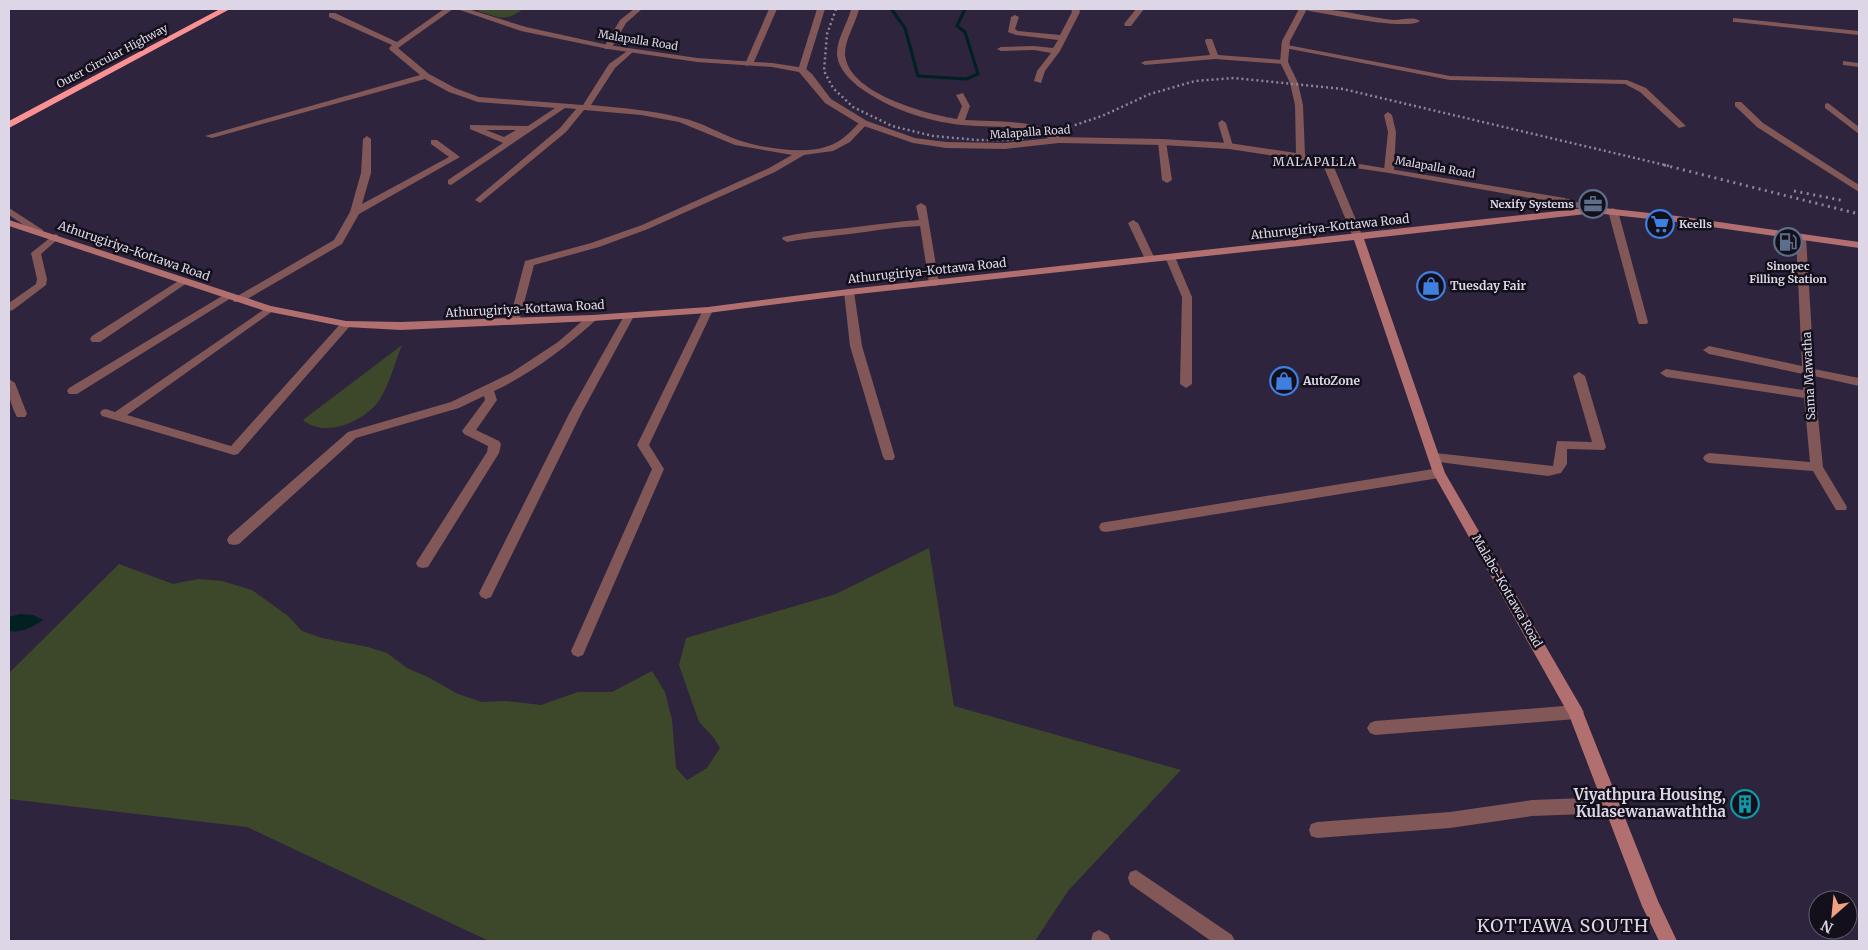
<svg xmlns="http://www.w3.org/2000/svg" width="1868" height="950" font-family="Merriweather,serif">
<style>
.green{fill:#3d482b}
.water{fill:#002022}
.lines{fill:none;stroke-linecap:round;stroke-linejoin:round}
.stream{stroke:#002022;stroke-width:3}
.minor{fill:#815757;fill-rule:evenodd}
.tertiary{fill:#815757;fill-rule:evenodd}
.secondary{fill:#b26f6f;fill-rule:evenodd}
.motorway{fill:#fa9293;fill-rule:evenodd}
.rail-far1{stroke:#8d859a;stroke-width:2.5;stroke-dasharray:2 3;stroke-linecap:butt}
.rail{stroke:#8d859a;stroke-width:3;stroke-dasharray:2 4.5;stroke-linecap:butt}
.labels{text-anchor:middle;stroke-width:5;stroke-linejoin:round;paint-order:stroke}
.far-street-label{font-size:11px;fill:#dcd6e7;stroke:#14101b}
.far-poi-label{font-size:11px;font-weight:bold;fill:#dcd6e7;stroke:#14101b;text-anchor:end}
.far-quarter-label{font-size:12px;letter-spacing:1px;fill:#dcd6e7;stroke:#14101b}
.street-label{font-size:12px;fill:#dcd6e7;stroke:#14101b}
.poi-label{font-size:12px;font-weight:bold;fill:#dcd6e7;stroke:#14101b;text-anchor:start}
.near-poi-label{font-size:15px;font-weight:bold;fill:#dcd6e7;stroke:#14101b;text-anchor:end}
.near-quarter-label{font-size:18px;letter-spacing:1px;fill:#dcd6e7;stroke:#14101b}
</style>
<rect width="100%" height="100%" fill="#2e243d"/>
<!-- green -->
<g class="green">
<path d="M480,9H523C505,23 498,17 478,11Z"/>
<path d="M402,345C395,362 390,383 380,399C366,421 325,439 303,420Z"/>
<path d="M929,548L954,706L1181,770L1068,891L1035,941H489L247,827L9,799V673L119,564L173,584L198,579L222,581L252,590L288,616L302,631L322,638L368,647L387,653L407,668L428,677L458,694L482,702L505,701L541,705L578,692H612L652,671L665,692L672,720L676,768L687,780L707,768L720,748L714,738L699,722L679,665L686,638L836,594Z"/>
</g>
<!-- water -->
<path class="water" d="M20,614L33,615L43,620C33,627 21,633 9,631V617Z"/>
<g class="lines">
<!-- stream -->
<path class="stream" d="M894,9L892,10L905,28L918,76L966,79L978,74L965,32L957,26L965,9"/>
<!-- minor -->
<g class="minor">
<path d="M444,9H453L398,48L429,74L455,88L479,97L583,105L609,64L630,49L634,51L615,68L591,105C622,108 652,110 682,118C701,122 719,133 738,140C761,148 805,155 828,146C842,142 851,131 861,121L868,123L850,142L833,151L804,155L775,172L648,229L599,247L534,265L519,322L518,324H510L509,322L525,261L591,243L642,225L769,168L792,155L735,145L679,122L641,115L584,110L566,132L480,203L475,200L477,198L560,128L576,109L565,108L451,185L448,184V180L503,143L470,129V125L528,126L555,108L478,102L449,92L425,79L212,138L205,136L420,75L390,50L389,48L392,45L329,17V13H335L397,42ZM486,130H516L504,137Z"/>
<path d="M634,9H642L626,23L611,49H605L604,47L620,20Z"/>
<path d="M769,9H777L753,64L746,66L745,64Z"/>
<path d="M817,9H825L806,70L799,72L798,70Z"/>
<path d="M851,9H859C856,23 845,39 845,54C847,93 926,114 957,119L962,106L956,95L963,93L970,106L965,120C993,122 1042,118 1063,140L1059,143C1047,139 1037,131 1024,129C1003,126 983,127 962,125C926,121 889,109 859,87C849,79 837,67 837,53C837,38 848,23 851,9Z"/>
<path d="M1071,9H1079L1080,12L1060,51L1045,71L1041,83L1034,81L1037,71L1051,53L1034,50L1001,51L997,49L1001,47L1034,46L1053,48L1058,40L1016,35L1008,32L1011,17L1015,15L1019,17L1015,29L1018,31L1060,35L1072,12Z"/>
<path d="M1136,9H1144L1131,26H1125L1124,24Z"/>
<path d="M1305,9C1335,7 1364,17 1394,20C1402,20 1413,16 1420,21C1406,31 1329,14 1309,11Z"/>
<path d="M1733,18L1859,31V35L1736,22H1733Z"/>
<path d="M1206,39H1212L1218,55L1284,60L1288,62L1284,64L1215,59L1145,65L1141,63L1145,61L1210,55L1205,41Z"/>
<path d="M1282,44L1450,76L1627,80L1646,88L1686,126L1679,128L1640,92L1625,84L1450,80L1285,48L1281,46Z"/>
<path d="M1843,61L1859,63V67L1843,65Z"/>
<path d="M1735,102H1741L1763,123L1859,185V192L1757,127L1735,106Z"/>
<path d="M1828,103L1859,127V134L1825,108V104Z"/>
<path d="M1388,112L1392,115L1396,132L1394,170L1389,173L1384,170L1388,132L1384,115Z"/>
<path d="M1222,120L1226,123L1233,146L1232,148H1226L1225,146L1218,123Z"/>
<path d="M367,136L371,139V173L362,204L449,157L431,144V140H437L460,157L359,214L342,244L242,302H234L233,300L234,298L334,240L350,212L361,173L363,139Z"/>
<path d="M1162,139L1166,142L1172,180L1167,183L1162,180L1158,142Z"/>
<path d="M1326,157L1331,160L1363,237L1361,239H1355L1353,237L1321,160Z"/>
<path d="M921,203L926,206L939,283L938,285L934,286L929,283L920,226C901,227 883,229 865,232C839,236 813,237 787,242L782,239L783,237C810,230 837,230 864,226C883,224 900,221 919,220L916,206Z"/>
<path d="M9,208L43,230V234H37L9,215Z"/>
<path d="M1613,208L1618,211L1648,322L1647,324H1639L1638,322L1608,211Z"/>
<path d="M1133,220L1138,223L1155,259L1154,261H1146L1145,259L1128,223Z"/>
<path d="M55,234L58,235V239L41,254L47,279L46,285L13,310L9,311V303L36,284L37,279L31,253Z"/>
<path d="M1801,234L1806,237L1814,369L1859,378V386L1814,376L1823,467L1847,507L1846,510H1836L1813,471L1709,463L1705,461L1703,458L1705,455L1709,453L1810,462L1804,398L1666,377L1660,373L1666,369L1803,390V374L1709,354L1703,350L1709,346L1802,366L1796,237Z"/>
<path d="M1170,254L1175,257L1192,297V384L1186,388L1180,384L1182,297L1165,257Z"/>
<path d="M183,278L188,281L187,283L100,342H92L90,339L92,336Z"/>
<path d="M849,289L854,292L862,346L895,457L893,460H885L883,457L850,346L844,292Z"/>
<path d="M227,293L231,294L232,296L231,298L77,394H69L67,391L69,388Z"/>
<path d="M269,306L274,309L273,311L127,415L231,446L342,322H350L351,324L350,326L238,454L234,455L102,416L100,413L102,410L106,409L115,412Z"/>
<path d="M708,307L713,310L649,445L664,469L583,655L578,657L573,655L571,651L652,469L637,445L703,310Z"/>
<path d="M629,313L634,316L582,412L491,597L486,599L481,597L479,593L570,412L624,316Z"/>
<path d="M592,315L597,318L596,320C564,349 532,373 494,391L497,400L476,430L499,441L501,444L499,453L428,567L423,568L418,567L416,563L487,452L488,446L464,434L462,431L485,400L484,396L459,408L356,438L239,544L234,545L229,544L227,540L229,536L348,432L451,402L511,373L558,342L588,316Z"/>
<path d="M1579,372L1585,376L1606,447L1604,450L1567,449V464L1561,473L1548,476L1431,461L1429,458L1431,455L1435,453L1553,466L1557,441L1592,442L1573,376Z"/>
<path d="M9,379L15,383L27,414L25,417H17C10,404 8,393 9,379Z"/>
<path d="M1439,468L1443,470L1445,473L1443,476L1439,478L1106,532L1101,531L1099,527L1101,523L1106,522Z"/>
<path d="M1576,705L1581,707L1584,712L1581,717L1576,719L1375,735L1370,733L1367,728L1370,723L1375,721Z"/>
<path d="M1612,797L1618,800L1620,805L1618,810L1612,813L1532,816L1450,828L1317,838L1311,836L1309,830L1311,824L1317,822L1450,812L1532,800Z"/>
<path d="M1136,870L1232,935L1235,941H1211L1130,884L1128,878L1130,872Z"/>
<path d="M1099,930L1108,935L1111,941H1091L1093,933Z"/>
</g>
<!-- tertiary -->
<path class="tertiary" d="M457,9H468L526,27L608,45L697,58L772,63L805,68L812,74L831,99L867,121L915,138L946,142L1005,143L1059,137L1162,139L1229,143L1296,153L1295,105L1290,83L1280,62L1282,41L1299,9H1307L1290,41L1288,62L1298,83L1303,105L1305,155L1565,198L1600,210L1595,213L1564,204L1389,173L1229,149L1162,145L1059,143L1005,149L946,148L913,143L861,125L825,103L799,72L772,67L697,62L608,49L521,31Z"/>
<!-- secondary -->
<path class="secondary" d="M1595,207L1677,216L1859,242V248L1677,222L1595,213L1364,239L1445,473L1581,707L1658,901L1677,941H1659L1642,906L1569,715L1433,473L1354,240L849,295L708,313L592,321L401,330L346,327L265,311L9,226V220L271,306L346,321L401,322L592,315L708,307L849,289Z"/>
<!-- motorway -->
<path class="motorway" d="M220,9H230L9,128V121Z"/>
<!-- rail-far1 -->
<path class="rail-far1" d="M836,9L827,34L824,71L833,88L853,107L892,126L933,136L977,140H1008L1042,136L1102,116L1150,94L1195,81L1234,78L1343,89L1669,166"/>
<!-- rail -->
<g class="rail">
<path d="M1664,165L1859,214"/>
<path d="M1794,191L1845,201"/>
</g>
</g>
<!-- icons -->
<defs>
<symbol id="office-ring" viewBox="-11 -11 22 22"><circle r="9.5" fill="#14101b" stroke="#5c6f8a" stroke-width="1.5"/><path d="M-6-3h4V-5.5h4V-3h4V5H-6ZM-1-4.5V-3h2v-1.5ZM-6 0V1H6V0Z" fill="#5c6f8a"/></symbol>
<symbol id="supermarket-ring" viewBox="-11 -11 22 22"><circle r="9.5" fill="#14101b" stroke="#3f7fe0" stroke-width="1.5"/><path d="M-6-5.5h2.5l.6 2H6L4.5 2H-2.5L-4.4-4H-6ZM-1.5 3.2a1.3 1.3 0 1 0 .1 0ZM3 3.2a1.3 1.3 0 1 0 .1 0Z" fill="#3f7fe0"/></symbol>
<symbol id="fuel-ring" viewBox="-11 -11 22 22"><circle r="9.5" fill="#14101b" stroke="#5c6f8a" stroke-width="1.5"/><path d="M-5.5-6h7V0h2V4h1.3V-2.5L3-4.5l.8-.8L6-3V5H2.5V1h-1V6h-7ZM-4.2-4.7v3.2H.2V-4.7Z" fill="#5c6f8a"/></symbol>
<symbol id="shop-ring" viewBox="-11 -11 22 22"><circle r="9.5" fill="#14101b" stroke="#3f7fe0" stroke-width="1.5"/><path d="M-5-2.5h2.3a2.7 3.5 0 0 1 5.4 0H5L5.5 6h-11ZM-1.5-2.5h3a1.5 2.3 0 0 0-3 0Z" fill="#3f7fe0"/></symbol>
<symbol id="building-ring" viewBox="-11 -11 22 22"><circle r="9.5" fill="#14101b" stroke="#0f9aa8" stroke-width="1.5"/><path d="M-4-6H4V6H1V3H-1V6H-4ZM-2.5-4.3h1.7v1.8h-1.7ZM.8-4.3h1.7v1.8H.8ZM-2.5-1h1.7V.8h-1.7ZM.8-1h1.7V.8H.8Z" fill="#0f9aa8"/></symbol>
</defs>
<g fill-rule="evenodd">
<use href="#office-ring" x="1577" y="188" width="32" height="32"/>
<use href="#supermarket-ring" x="1644" y="208" width="32" height="32"/>
<use href="#fuel-ring" x="1772" y="226" width="32" height="32"/>
<use href="#shop-ring" x="1415" y="270" width="32" height="32"/>
<use href="#shop-ring" x="1268" y="365" width="32" height="32"/>
<use href="#building-ring" x="1729" y="788" width="32" height="32"/>
</g>
<g class="labels">
<!-- far-street labels -->
<g class="far-street-label">
<text transform="translate(638 40) rotate(9)" y="4">Malapalla Road</text>
<text transform="translate(112 56) rotate(-28)" y="4">Outer Circular Highway</text>
<text transform="translate(1030 132) rotate(-4)" y="4">Malapalla Road</text>
<text transform="translate(1435 167) rotate(10)" y="4">Malapalla Road</text>
</g>
<!-- far-poi labels -->
<g class="far-poi-label">
<text x="1574" y="208">Nexify Systems</text>
<text x="1679" y="228" text-anchor="start">Keells</text>
<text x="1788" y="270" text-anchor="middle">Sinopec<tspan x="1788" dy="13">Filling Station</tspan></text>
</g>
<!-- far-quarter labels -->
<g class="far-quarter-label">
<text x="1315" y="166">MALAPALLA</text>
</g>
<!-- street labels -->
<g class="street-label">
<text transform="translate(1330 227) rotate(-6)" y="4">Athurugiriya-Kottawa Road</text>
<text transform="translate(134 251) rotate(19)" y="4">Athurugiriya-Kottawa Road</text>
<text transform="translate(927 271) rotate(-6)" y="4">Athurugiriya-Kottawa Road</text>
<text transform="translate(525 309) rotate(-3)" y="4">Athurugiriya-Kottawa Road</text>
<text transform="translate(1809 376) rotate(-93)" y="4">Sama Mawatha</text>
<text transform="translate(1507 591) rotate(60)" y="4">Malabe-Kottawa Road</text>
</g>
<!-- poi labels -->
<g class="poi-label">
<text x="1450" y="290">Tuesday Fair</text>
<text x="1303" y="385">AutoZone</text>
</g>
<!-- near-poi labels -->
<g class="near-poi-label">
<text x="1726" y="800">Viyathpura Housing,<tspan x="1726" dy="17">Kulasewanawaththa</tspan></text>
</g>
<!-- near-quarter labels -->
<g class="near-quarter-label">
<text x="1563" y="932">KOTTAWA SOUTH</text>
</g>
</g>
<!-- border -->
<rect width="1868" height="950" fill="none" stroke="#dcd6e7" stroke-width="20"/>
<!-- north arrow -->
<g transform="translate(1833 915) rotate(207)"><circle r="24" fill="#14101b" stroke="#645f6d"/>
<path d="M0-4L9 19L0 12L-9 19Z" fill="#f39f82"/>
<text y="-8" font-size="14" font-weight="bold" text-anchor="middle" fill="#dcd6e7">N</text>
</g>
</svg>
